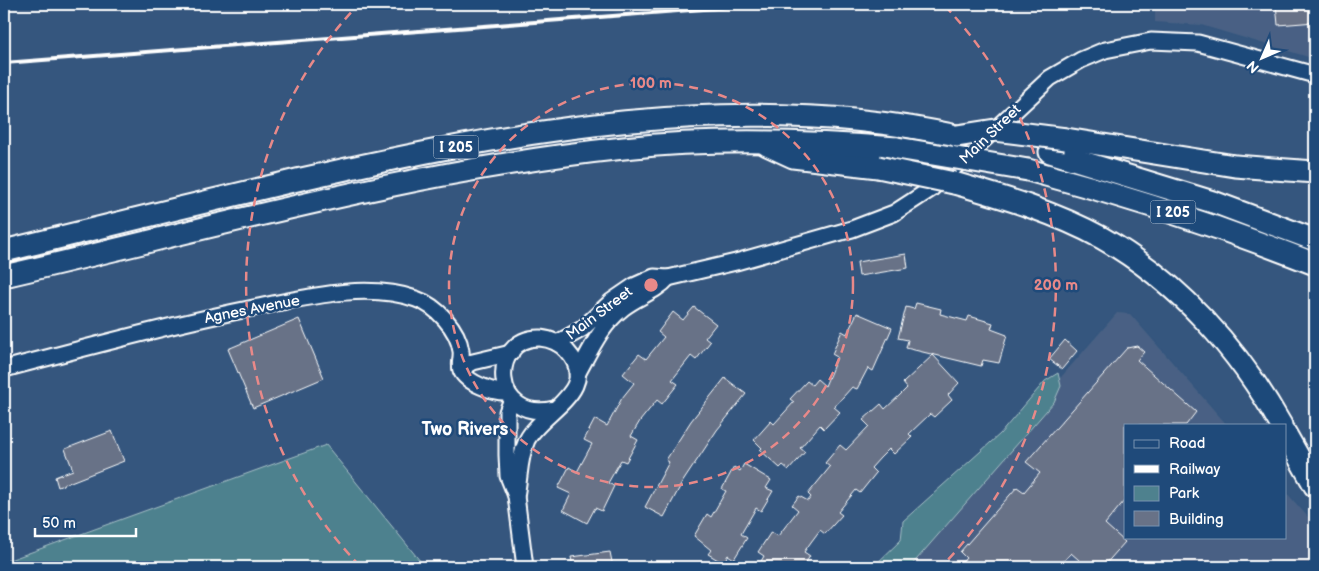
<svg xmlns="http://www.w3.org/2000/svg" width="1319" height="571" font-family="'Balsamiq Sans',sans-serif">
<style>
.built{fill:#486184}
.green{fill:#4e818e;stroke:#a6c0c6}
.building{fill:#687287;stroke:#fff}
.lines{fill:none;stroke-linecap:round;stroke-linejoin:round}
.minor-casing{stroke:#fff;stroke-width:19}
.highway-casing{stroke:#fff;stroke-width:25}
.minor{stroke:#1f4a7a;stroke-width:15}
.highway{stroke:#1f4a7a;stroke-width:21}
.rail{stroke:#fff;stroke-width:4}
.highway-bridge-casing{stroke:#fff;stroke-width:25;stroke-linecap:butt}
.highway-bridge{stroke:#1f4a7a;stroke-width:21}
.ring{fill:none;stroke:#e88989;stroke-width:2.5;stroke-dasharray:9 6}
.labels{text-anchor:middle;stroke-width:5;stroke-linejoin:round;paint-order:stroke}
.shield{fill:#1f4a7a;stroke:#bcc9d7;stroke-width:1}
.shield-label{font-size:14px;font-weight:bold;fill:#fff}
.street-label{font-size:15px;fill:#fff;stroke:#1f4a7a}
.quarter-label{font-size:18px;font-weight:bold;fill:#fff;stroke:#1f4a7a}
.centre{fill:#e88989;stroke:#1f4a7a;stroke-width:2.5}
.ring-label{font-size:15px;text-anchor:middle;font-weight:bold;fill:#e88989;stroke:#1f4a7a;stroke-width:5;stroke-linejoin:round;paint-order:stroke}
</style>
<rect width="100%" height="100%" fill="#35567e"/>
<filter id="ink" filterUnits="userSpaceOnUse"><feTurbulence type="fractalNoise" baseFrequency=".02" numOctaves="2"/><feDisplacementMap in="SourceGraphic" scale="10" xChannelSelector="R" yChannelSelector="G"/><feConvolveMatrix kernelMatrix="1 2 1 2 8 2 1 2 1" color-interpolation-filters="sRGB"/></filter>
<g filter="url(#ink)">
<!-- built -->
<g class="built">
<path d="M1155,4H1315V59L1201,25L1155,22Z"/>
<path d="M1117,313L1130,314L1227,425H1125V537H1285V491L1315,525V567H895Z"/>
</g>
<!-- green -->
<g class="green">
<path d="M1058,373L1061,386L1054,402L910,567H873L901,540L903,521L1000,434L1045,381Z"/>
<path d="M326,445L425,567H4V562Z"/>
</g>
<!-- building -->
<g class="building">
<path d="M1276,4H1315V22L1278,25Z"/>
<path d="M906,254L908,268L859,276L857,262Z"/>
<path d="M916,303L941,309L940,314L967,321L969,316L993,323L991,329L1007,335L999,363L983,360L981,366L906,348L908,340L898,338L906,307L914,309Z"/>
<path d="M694,307L716,324L705,338L710,342L696,360L691,356L672,380L678,384L662,404L657,400L640,421L631,436L638,440L626,462L621,460L608,483L614,486L602,511L595,508L587,523L563,510L571,494L558,488L569,467L577,472L592,444L584,440L595,419L607,426L622,398L634,383L623,374L639,354L646,359L664,337L658,332L673,312L683,320Z"/>
<path d="M857,313L892,328L873,371L868,368L857,389L852,387L834,407L840,412L824,429L820,425L800,448L805,452L789,470L783,465L780,468L760,450L762,448L754,440L771,421L774,424L794,402L790,399L807,381L812,385L817,379L825,386L837,357L832,354L842,331L847,334Z"/>
<path d="M299,319L324,378L253,408L228,349Z"/>
<path d="M1065,340L1077,351L1062,369L1049,359Z"/>
<path d="M1137,346L1144,352L1137,360L1196,412L1186,425H1125V500L1105,524L1125,542L1103,567H1087L1071,553L1058,567H958L966,558L960,552L1017,487L1024,492L1040,473L1026,462L1127,348Z"/>
<path d="M933,355L959,383L948,395L952,400L934,417L930,414L909,434L912,437L894,454L889,449L880,458L871,468L876,473L860,493L856,490L838,512L842,515L825,534L820,530L811,542L804,552L810,556L803,567H765L760,563L764,556L758,552L771,532L778,536L798,510L792,505L799,496L808,501L811,497L808,494L830,467L825,463L840,445L846,450L869,426L863,420L881,404L885,409L900,395L907,388L903,383Z"/>
<path d="M725,378L746,394L717,430L682,483L664,517L645,507L669,462L666,460L691,421Z"/>
<path d="M112,431L124,461L58,487L55,477L73,470L65,449Z"/>
<path d="M744,464L771,480L766,488L773,491L761,511L756,508L741,534L747,538L734,559L728,555L723,563L708,554L711,550L694,536L707,514L711,517L726,491L722,489L734,467L740,471Z"/>
<path d="M610,552L613,567H573L571,557Z"/>
</g>
<g class="lines">
<defs>
<g id="minor">
<path d="M557,343L582,329L612,301L634,286L654,277L668,278L736,262L852,229L894,213L931,189L1050,78L1081,60L1105,50L1151,41L1198,43L1315,75"/>
<path d="M4,369C88,347 173,324 258,307C308,297 367,282 416,299C437,306 458,329 461,351C462,357 459,364 461,370C466,383 495,393 507,392"/>
<path d="M461,369L473,362L511,353"/>
<path d="M577,374C590,351 601,325 623,308C638,296 656,292 668,278"/>
<path d="M512,399L507,412V455L508,476L516,496L525,567"/>
<path d="M516,496C520,477 519,457 527,440C541,412 602,389 567,351C560,343 550,339 540,338C488,337 491,424 554,409"/>
</g>
<g id="highway">
<path d="M1066,139L1235,166L1315,172"/>
<path d="M767,145L793,157L878,167"/>
<path d="M1050,152L1216,203L1315,240"/>
<path d="M1028,170C1126,196 1221,227 1315,264"/>
<path d="M954,183C1003,197 1057,213 1102,238C1178,281 1239,350 1281,425"/>
<path d="M4,251C102,227 199,203 297,180C511,131 739,88 957,136"/>
<path d="M4,276C209,229 413,170 624,148C714,138 807,141 897,148"/>
<path d="M1285,433L1315,486"/>
</g>
</defs>
<!-- minor casing -->
<use href="#minor" class="minor-casing"/>
<!-- highway casing -->
<use href="#highway" class="highway-casing"/>
<!-- minor -->
<use href="#minor" class="minor"/>
<!-- highway -->
<use href="#highway" class="highway"/>
<!-- rail -->
<path class="rail" d="M4,63L769,4"/>
<defs>
<g id="highway-bridge">
<path d="M957,136L995,130L1066,139"/>
<path d="M897,148L1028,170"/>
<path d="M878,167L954,183"/>
</g>
</defs>
<!-- highway-bridge casing -->
<use href="#highway-bridge" class="highway-bridge-casing"/>
<!-- highway-bridge -->
<use href="#highway-bridge" class="highway-bridge"/>
</g>
</g>
<!-- distance rings -->
<g class="ring">
<circle cx="651" cy="285" r="202"/>
<path d="M360 566A405 405 0 0 1 357 6M945 6A405 405 0 0 1 942 566"/>
</g>
<g class="labels">
<!-- shield labels -->
<g class="shield">
<rect x="433.5" y="135.5" width="45" height="23" rx="4"/>
<rect x="1150.5" y="200.5" width="45" height="23" rx="4"/>
</g>
<g class="shield-label">
<text x="456" y="152">I 205</text>
<text x="1173" y="217">I 205</text>
</g>
<!-- street labels -->
<g class="street-label">
<text transform="translate(990 134) rotate(-44)" y="5">Main Street</text>
<text transform="translate(252 309) rotate(-11)" y="5">Agnes Avenue</text>
<text transform="translate(599 313) rotate(-37)" y="5">Main Street</text>
</g>
<!-- quarter labels -->
<g class="quarter-label">
<text x="465" y="435">Two Rivers</text>
</g>
</g>
<circle cx="651" cy="285" r="8" class="centre"/>
<g class="ring-label">
<text x="651" y="88">100 m</text>
<text x="1056" y="290">200 m</text>
</g>
<!-- margin -->
<rect width="1319" height="571" fill="none" stroke="#1f4a7a" stroke-width="20"/>
<rect x="10" y="10" width="1299" height="551" fill="none" stroke="#fff" stroke-width="2" filter="url(#ink)"/>
<!-- legend -->
<rect x="1124" y="424" width="162" height="115" fill="#1f4a7a" stroke="#7992af"/>
<rect x="1134" y="440" width="25" height="8" fill="#1f4a7a" stroke="#7992af"/>
<text x="1169" y="448" font-size="15" fill="#ffffff">Road</text>
<rect x="1134" y="465" width="25" height="8" fill="#ffffff" stroke="#7992af"/>
<text x="1169" y="474" font-size="15" fill="#ffffff">Railway</text>
<rect x="1134" y="486" width="25" height="15" fill="#4e818e" stroke="#7992af"/>
<text x="1169" y="498" font-size="15" fill="#ffffff">Park</text>
<rect x="1134" y="511" width="25" height="15" fill="#687287" stroke="#7992af"/>
<text x="1169" y="524" font-size="15" fill="#ffffff">Building</text>
<!-- north arrow -->
<g transform="translate(1262 58) rotate(225)" stroke="#1f4a7a" stroke-width="4" paint-order="stroke">
<path d="M0-4L9 19L0 12L-9 19Z" fill="#ffffff"/>
<text y="-8" font-size="14" font-weight="bold" text-anchor="middle" fill="#ffffff">N</text>
</g>
<!-- scale -->
<path d="M35 528v8h101v-8" fill="none" stroke="#ffffff" stroke-width="2.5"/>
<text x="42" y="528" font-size="15" fill="#ffffff" stroke="#1f4a7a" stroke-width="4" paint-order="stroke">50 m</text>
</svg>
